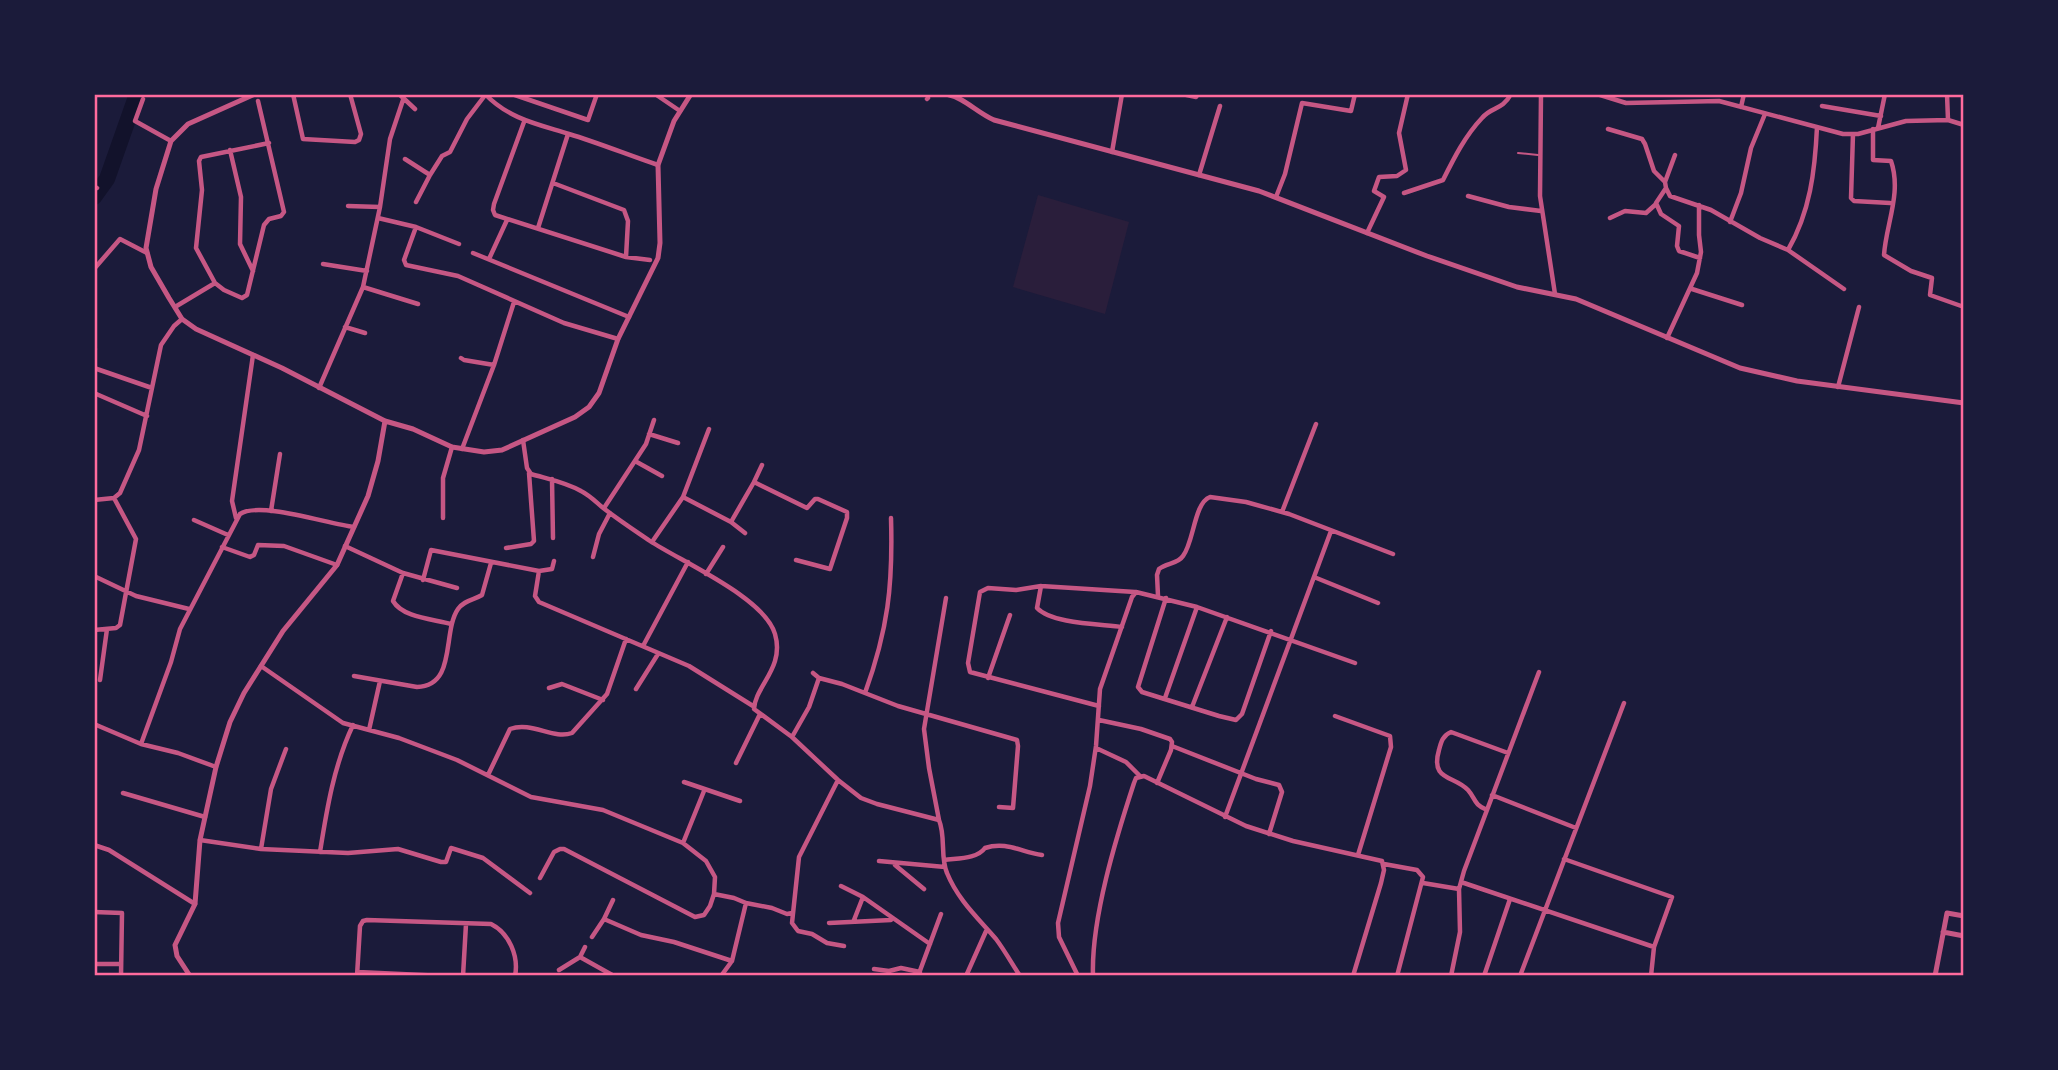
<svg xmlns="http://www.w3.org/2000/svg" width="2058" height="1070" viewBox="0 0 2058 1070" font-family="'Source Serif 4',serif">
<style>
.green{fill:#2a1e3b}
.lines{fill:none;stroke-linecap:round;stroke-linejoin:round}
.river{stroke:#12122b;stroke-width:16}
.service{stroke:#c65784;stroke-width:2}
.minor{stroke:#c65784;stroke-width:4.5}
.tertiary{stroke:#c65784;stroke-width:5}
.neatline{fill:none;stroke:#ff6b9d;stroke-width:2.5}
</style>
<rect width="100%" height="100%" fill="#1b1b3a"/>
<path class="green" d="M1038,195L1129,222L1105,314L1013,287Z"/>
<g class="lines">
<path class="river" d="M94,197L107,179L137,94"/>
<path class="service" d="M1518,153L1538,155"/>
<path class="minor" d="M293,94L303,139L355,142L359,140L361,134L350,94
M399,94L415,109
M485,94C509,119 537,124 569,134C599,143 628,155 658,165
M512,94L588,120L597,94
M655,94L680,111
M1182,94L1196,97L1198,94
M1541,94L1540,196L1555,294
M1597,94L1626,103L1719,101L1843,134H1858L1906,121L1948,120L1964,125
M1947,94L1948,120
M143,99L135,121L171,141
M927,99L928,98
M258,101L284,212L281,216L269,219L264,225L247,295L242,298L224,290L215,283L196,248L202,190L199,161L201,157L269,143
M1822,106L1881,116
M1741,107L1744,94
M524,122L494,204L493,210L495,215L626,257L650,260
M1878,128L1885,94
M1608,129L1642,139L1645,144L1654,171L1665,182L1666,188L1656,203L1661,214L1679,226L1677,246L1679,251L1700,258
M1873,129V160L1891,161C1902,193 1886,224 1884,255L1911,271L1932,278L1930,295L1964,307
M1853,134L1851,198L1854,201L1890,203
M230,150L241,197L240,244L253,271
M1112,152L1122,94
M405,159L430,175L442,156L450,152L467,119L486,94
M1199,175L1220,106
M1665,182L1675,155
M553,183L624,210L628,221L626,257
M94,186L97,188
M1666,188L1670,196L1711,210L1760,238L1788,250L1844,289
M1404,193L1443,180C1454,158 1465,136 1482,118C1492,106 1502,111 1511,94
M1468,196L1509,207L1541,211
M1276,197L1285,174L1302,103L1351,111L1355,94
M416,202L430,175
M348,206L380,207
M378,218L416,227L459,244
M1610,218L1625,211L1646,213L1656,204
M1730,222L1741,193L1751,148L1765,114
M416,227L404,260L406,265L458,276L564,323L618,339
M538,228L568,134
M1367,233L1384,197L1374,191L1379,177L1397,176L1406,170L1399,133L1408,94
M1788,250C1810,212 1815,171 1817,127
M473,253L629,317
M489,259L507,220
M323,264L367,271
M94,269L120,239L147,253
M363,287L418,304
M1692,289L1742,305
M175,307L215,283
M345,327L365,333
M1667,338L1697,273L1701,252L1699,235V205
M94,349H95
M461,358L464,360L494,365
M94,368L152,388
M1838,387L1859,307
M319,388L363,287L380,207L390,139L403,100
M94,393L147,416
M649,434L678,443
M523,440L527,468L531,474C548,479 565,482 581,491C589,495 595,501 602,507C617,519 634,530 650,541C682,562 765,598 775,634C785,668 755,686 754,709L792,737L838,780L861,798L877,804L939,820C946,837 940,857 947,873C958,900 978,918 996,939C1005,951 1012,964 1020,976
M462,449L494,365L514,302
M635,461L662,476
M552,479L553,538
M754,482L762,465
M683,497L709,429
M94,500L114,498L120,493L139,450L161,345L174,326L182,319
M604,508L646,444L654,420
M271,511L280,454
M1282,512L1316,424
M236,518L232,501L253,355
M443,518V478L452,447
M194,520L228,535
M731,522L745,533
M652,542L683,497L731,522L754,482L807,508L815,499H818L847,512V518L830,569L796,560
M345,546L403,573L457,588
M222,547L250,557L254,555L258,545L284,546L337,565
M506,548L531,544L534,541L529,473
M593,557L599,534L610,513
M539,571L535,596L539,602L689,666L753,706
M403,573L393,601C403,618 434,619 451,624
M706,574L723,547
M94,576L136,596L189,609
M1314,577L1378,603
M423,580L431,550L539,571L552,569L554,561
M1041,586L1037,608C1052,624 1100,624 1122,627
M1158,596L1157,575L1159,569C1166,563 1178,564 1183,556C1194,542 1194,503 1210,497L1246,502L1289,514L1393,554
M1166,598L1138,687L1142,692L1219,716L1236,720L1242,714L1271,631
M94,630L116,628L120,625L136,539L114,498
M643,646L688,562
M261,666L343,723L399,738L457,760L531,797L603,810L683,843L706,861L715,877L714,894L710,906L704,915L695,917L564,849H560L554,852L540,878
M354,676L417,687C457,686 442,632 458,609C464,600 474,600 482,595L491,563
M819,678L842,684L898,706L1017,740L1018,746L1013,808L999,807
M988,678L1010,615
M100,680L107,629
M549,688L562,684L603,700
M636,689L658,654
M865,693C888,629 893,586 891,518
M1165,698L1197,607
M1099,706L970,672L968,663L980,592L988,588L1016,590L1041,586L1135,592
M1192,707L1227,617
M1335,716L1390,736L1391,747L1358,855
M1099,720L1141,729L1170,739L1172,742L1171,750L1157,783
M94,724L141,744L178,753L216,767
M369,730L380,681
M792,737L809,707L819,678L813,673
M141,744L171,662L180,629L240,514C260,501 328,524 354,527
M1172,746L1256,779L1279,785L1282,792L1269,834
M1096,748L1126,762L1140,776
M736,763L760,714
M488,775L510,729C532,721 553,740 572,733L607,694L626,639
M838,780L799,857L792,923L798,931L812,934L827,943L844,946
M684,782L740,801
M123,793L205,817
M1492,795L1576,828
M1487,810C1473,804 1476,799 1468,790C1454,775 1430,781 1439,750C1441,742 1443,735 1451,732L1508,753
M1225,817L1331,531
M939,820L929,768L924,729L946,598
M200,840L261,849L348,853L398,849L441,862H446L451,848L483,858L530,893
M683,843L704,791
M94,845L109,850L195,904
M261,849L271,789L286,749
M320,852C327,808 334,765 353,725
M1564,859L1672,897L1654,947L1651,976
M944,860C958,858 977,859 985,848C1006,841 1021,852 1042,855
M879,861L945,867
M1384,864L1417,870L1423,877L1397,976
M895,865L924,889
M1461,882L1654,947
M1423,883L1459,889
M841,886L863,897L930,944
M714,894L734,898L746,903L772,908L787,914L792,913
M94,912L122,913L121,976
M604,919L641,935L674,942L732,961
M854,920L863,897
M829,923L891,920
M592,937L604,919L613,900
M580,957L614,976
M94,964H121
M874,969L889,971L901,968L920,972
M559,970L580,957L585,947
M358,972L444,976
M357,976L360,926L363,921L367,920L491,924C509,933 519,956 515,976
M463,976L466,924
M721,976L732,961L746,903
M918,976L941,914
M966,976L987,929
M1078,976L1059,937L1058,923L1090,786L1096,746L1100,689L1132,597L1136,592L1197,607L1355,663
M1093,976C1091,919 1116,838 1134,783L1136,778L1144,776L1246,826L1293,841L1382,861L1384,870L1381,883L1353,976
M1451,976L1460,932L1459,889L1464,871L1539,672
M1484,976L1510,899
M1520,976L1624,703"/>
<path class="tertiary" d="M255,94L188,124L171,141L156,189L146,248L151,267L169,298L182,319L196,329L282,368L385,421L413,429L452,447L484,452L502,450L575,417L589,407L599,393L618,339L658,258L660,243L658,165L674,121L691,94
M946,94C965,98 976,112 994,120L1259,191L1427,256L1517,287L1576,299L1740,368L1797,381L1964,403
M1943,932L1964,936
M190,976L177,956L175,945L195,904L200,840L216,767L230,722L244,693L283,631L337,565L368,496L378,461L385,421
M1935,976L1947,913L1964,916"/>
</g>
<rect width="2058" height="1070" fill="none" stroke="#1b1b3a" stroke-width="192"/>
<rect x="96" y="96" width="1866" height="878" class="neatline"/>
</svg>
